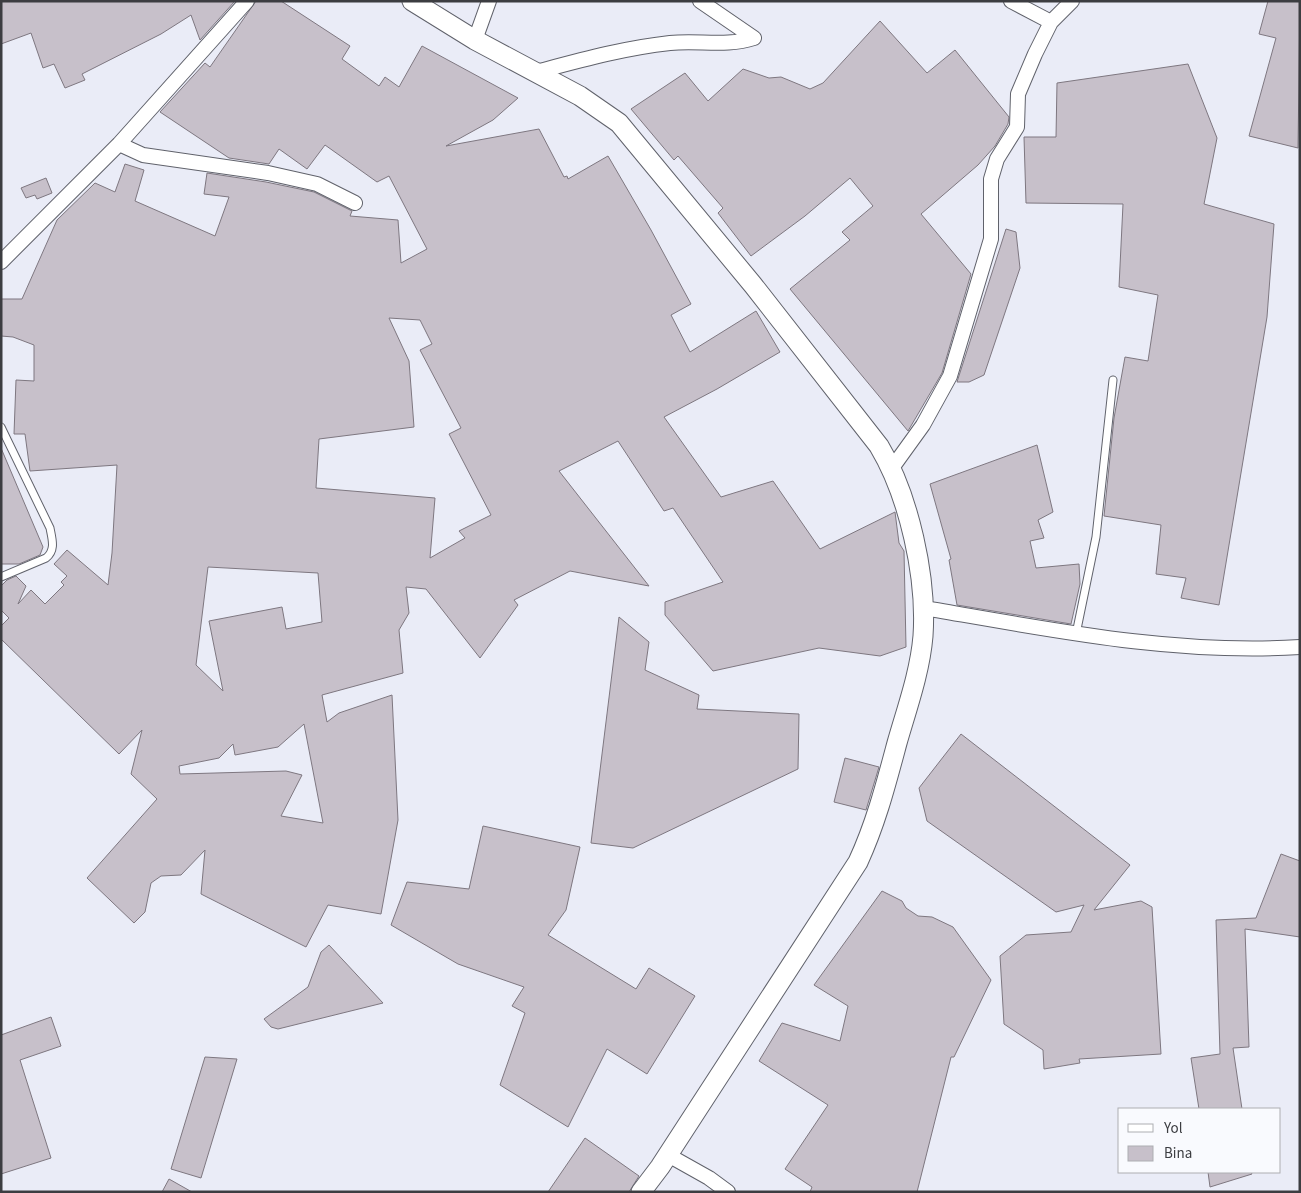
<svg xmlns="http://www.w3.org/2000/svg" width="1301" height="1193" viewBox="0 0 1301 1193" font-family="'Source Sans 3',sans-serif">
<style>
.building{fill:#c7c0ca;stroke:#7e7780;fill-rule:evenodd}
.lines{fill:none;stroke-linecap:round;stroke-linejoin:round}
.lane-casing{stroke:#60626b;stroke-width:9}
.street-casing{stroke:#60626b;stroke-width:16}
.secondary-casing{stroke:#60626b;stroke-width:21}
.lane{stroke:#fff;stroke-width:7}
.street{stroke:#fff;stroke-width:14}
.secondary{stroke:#fff;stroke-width:19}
</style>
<rect width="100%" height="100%" fill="#eaecf7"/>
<path class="building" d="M1,1H235L200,40L191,15L161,34L82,74L85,80L65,88L54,64L43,68L31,33L1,44Z
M256,1H281L350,46L342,59L379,86L385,77L399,87L422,46L518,98L493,120L446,146L539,129L564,177L567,176L568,179L608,156L651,230L691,304L671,315L690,352L756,311L780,352L717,389L664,417L721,497L773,481L820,549L895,512L899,543L904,551L906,647L880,656L819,648L713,671L665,615V602L723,582L673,508L664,511L618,441L559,471L649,586L570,571L514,600L518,605L480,658L426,589L406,587L409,613L399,630L403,673L322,695L327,722L339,713L392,695L398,820L381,914L328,905L306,947L201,894L205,850L181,875L161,876L151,883L145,912L134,923L87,878L157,799L131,774L142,730L119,754L1,639V626L9,618L1,610V586L7,580L16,576L26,586L18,604L31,590L45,604L64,585L61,582L67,576L54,564L67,550L108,585L112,553L117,465L30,471L25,434H14L16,380L34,381V345L13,337L1,336V299H22L57,220L95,183L115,192L125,164L144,170L135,201L215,236L229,197L204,194L207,173L266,182L314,192L352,211L350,216L398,220L401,263L427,249L389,176L377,182L325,145L307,169L279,149L269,164L229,158L160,112L205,63L210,67ZM389,318L420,320L432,344L420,350L461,428L449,434L491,515L459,531L465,538L430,558L435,498L316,488L319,439L414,427L409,361ZM208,567L318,573L322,622L286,629L282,607L209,621L223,691L196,665ZM304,724L323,823L281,816L302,775L286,771L180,774L179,766L219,758L233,744L235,755L278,747Z
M1268,1H1300L1298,148L1249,136L1276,38L1259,34Z
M880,21L927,73L955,50L1009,117L1008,124L995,146L978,165L921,214L971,274L942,373L908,431L790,289L850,240L842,232L873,206L850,178L805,216L751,256L718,213L723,208L678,156L674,160L631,109L685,73L708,101L743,69L769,78L781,77L810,89L823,83Z
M1188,64L1217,138L1204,204L1274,224L1267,317L1219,605L1181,598L1186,578L1156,574L1161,525L1104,516L1114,418L1125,357L1148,361L1158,295L1119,287L1123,204L1026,203L1024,137H1056L1057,83Z
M46,178L52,193L37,199L35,195L26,198L21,188Z
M1006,229L1016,232L1020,268L984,375L969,382H957Z
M1037,445L1053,512L1038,520L1044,538L1030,541L1036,568L1079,564L1080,584L1071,624L957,605L949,560L951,559L930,484Z
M1,448L43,547L40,555L19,564H1Z
M619,617L649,642L645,670L699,695L697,709L799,714L798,769L633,848L591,843Z
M961,734L1130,865L1094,910L1141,901L1152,907L1161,1054L1079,1059L1080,1063L1044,1069L1043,1050L1004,1024L1000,956L1026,935L1071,932L1084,905L1056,912L927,821L919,788Z
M845,758L879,767L866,810L834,802Z
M483,826L580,847L566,910L548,935L636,989L649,968L695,996L647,1074L607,1049L568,1127L500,1085L525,1013L512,1006L524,987L458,964L391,925L407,882L469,889Z
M1281,854L1300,861V937L1245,929L1249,1047L1233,1048L1242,1109H1199L1191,1058L1220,1054L1216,920L1256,918Z
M882,891L902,901L906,908L918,916L932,917L953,927L991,980L954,1057H951L917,1192H810L812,1187L785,1169L828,1105L759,1061L782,1023L840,1041L848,1006L814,985Z
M329,945L383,1003L278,1029L271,1027L264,1019L308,987L321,952Z
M51,1017L61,1046L20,1060L51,1158L1,1174V1035Z
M205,1057L237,1059L201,1178L171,1169Z
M585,1138L639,1176L629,1192H548Z
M1208,1172H1251L1252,1174L1210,1187Z
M169,1179L192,1192H162Z"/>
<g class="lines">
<g class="lane-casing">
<path id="lane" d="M1,427L50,528C52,539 56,550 46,558L1,577
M1076,634L1096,537L1113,380"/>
</g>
<g class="street-casing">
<path id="street" d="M700,1L754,38
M1011,1L1051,22
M475,40L489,1
M536,72C581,60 624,48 670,43C699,40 726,47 754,38
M119,144L143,155L268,173L317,184L355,203
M1,262L119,144L247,1
M892,468L923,425L950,376L991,239V179L997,159L1017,127L1018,94L1035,54L1051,22L1072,1
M924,608C1048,629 1173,655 1300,647
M668,1155L709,1178L728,1192"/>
</g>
<g class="secondary-casing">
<path id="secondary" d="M412,1L475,40L580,96L619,123L753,285L879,446C909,496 927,577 923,636C920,672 907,708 897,743C886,784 876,823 858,862L660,1167L641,1192"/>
</g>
<use href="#lane" class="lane"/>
<use href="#street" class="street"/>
<use href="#secondary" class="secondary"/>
</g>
<rect width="1301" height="1193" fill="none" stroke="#3c3d41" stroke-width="5"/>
<rect x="1118" y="1108" width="162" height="65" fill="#f9fafe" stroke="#adaeb2"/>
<rect x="1128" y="1124" width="25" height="8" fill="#ffffff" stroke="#adaeb2"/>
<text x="1164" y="1133" font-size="15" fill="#3c3d41">Yol</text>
<rect x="1128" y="1146" width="25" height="15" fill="#c7c0ca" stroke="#adaeb2"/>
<text x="1164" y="1158" font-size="15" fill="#3c3d41">Bina</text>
</svg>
